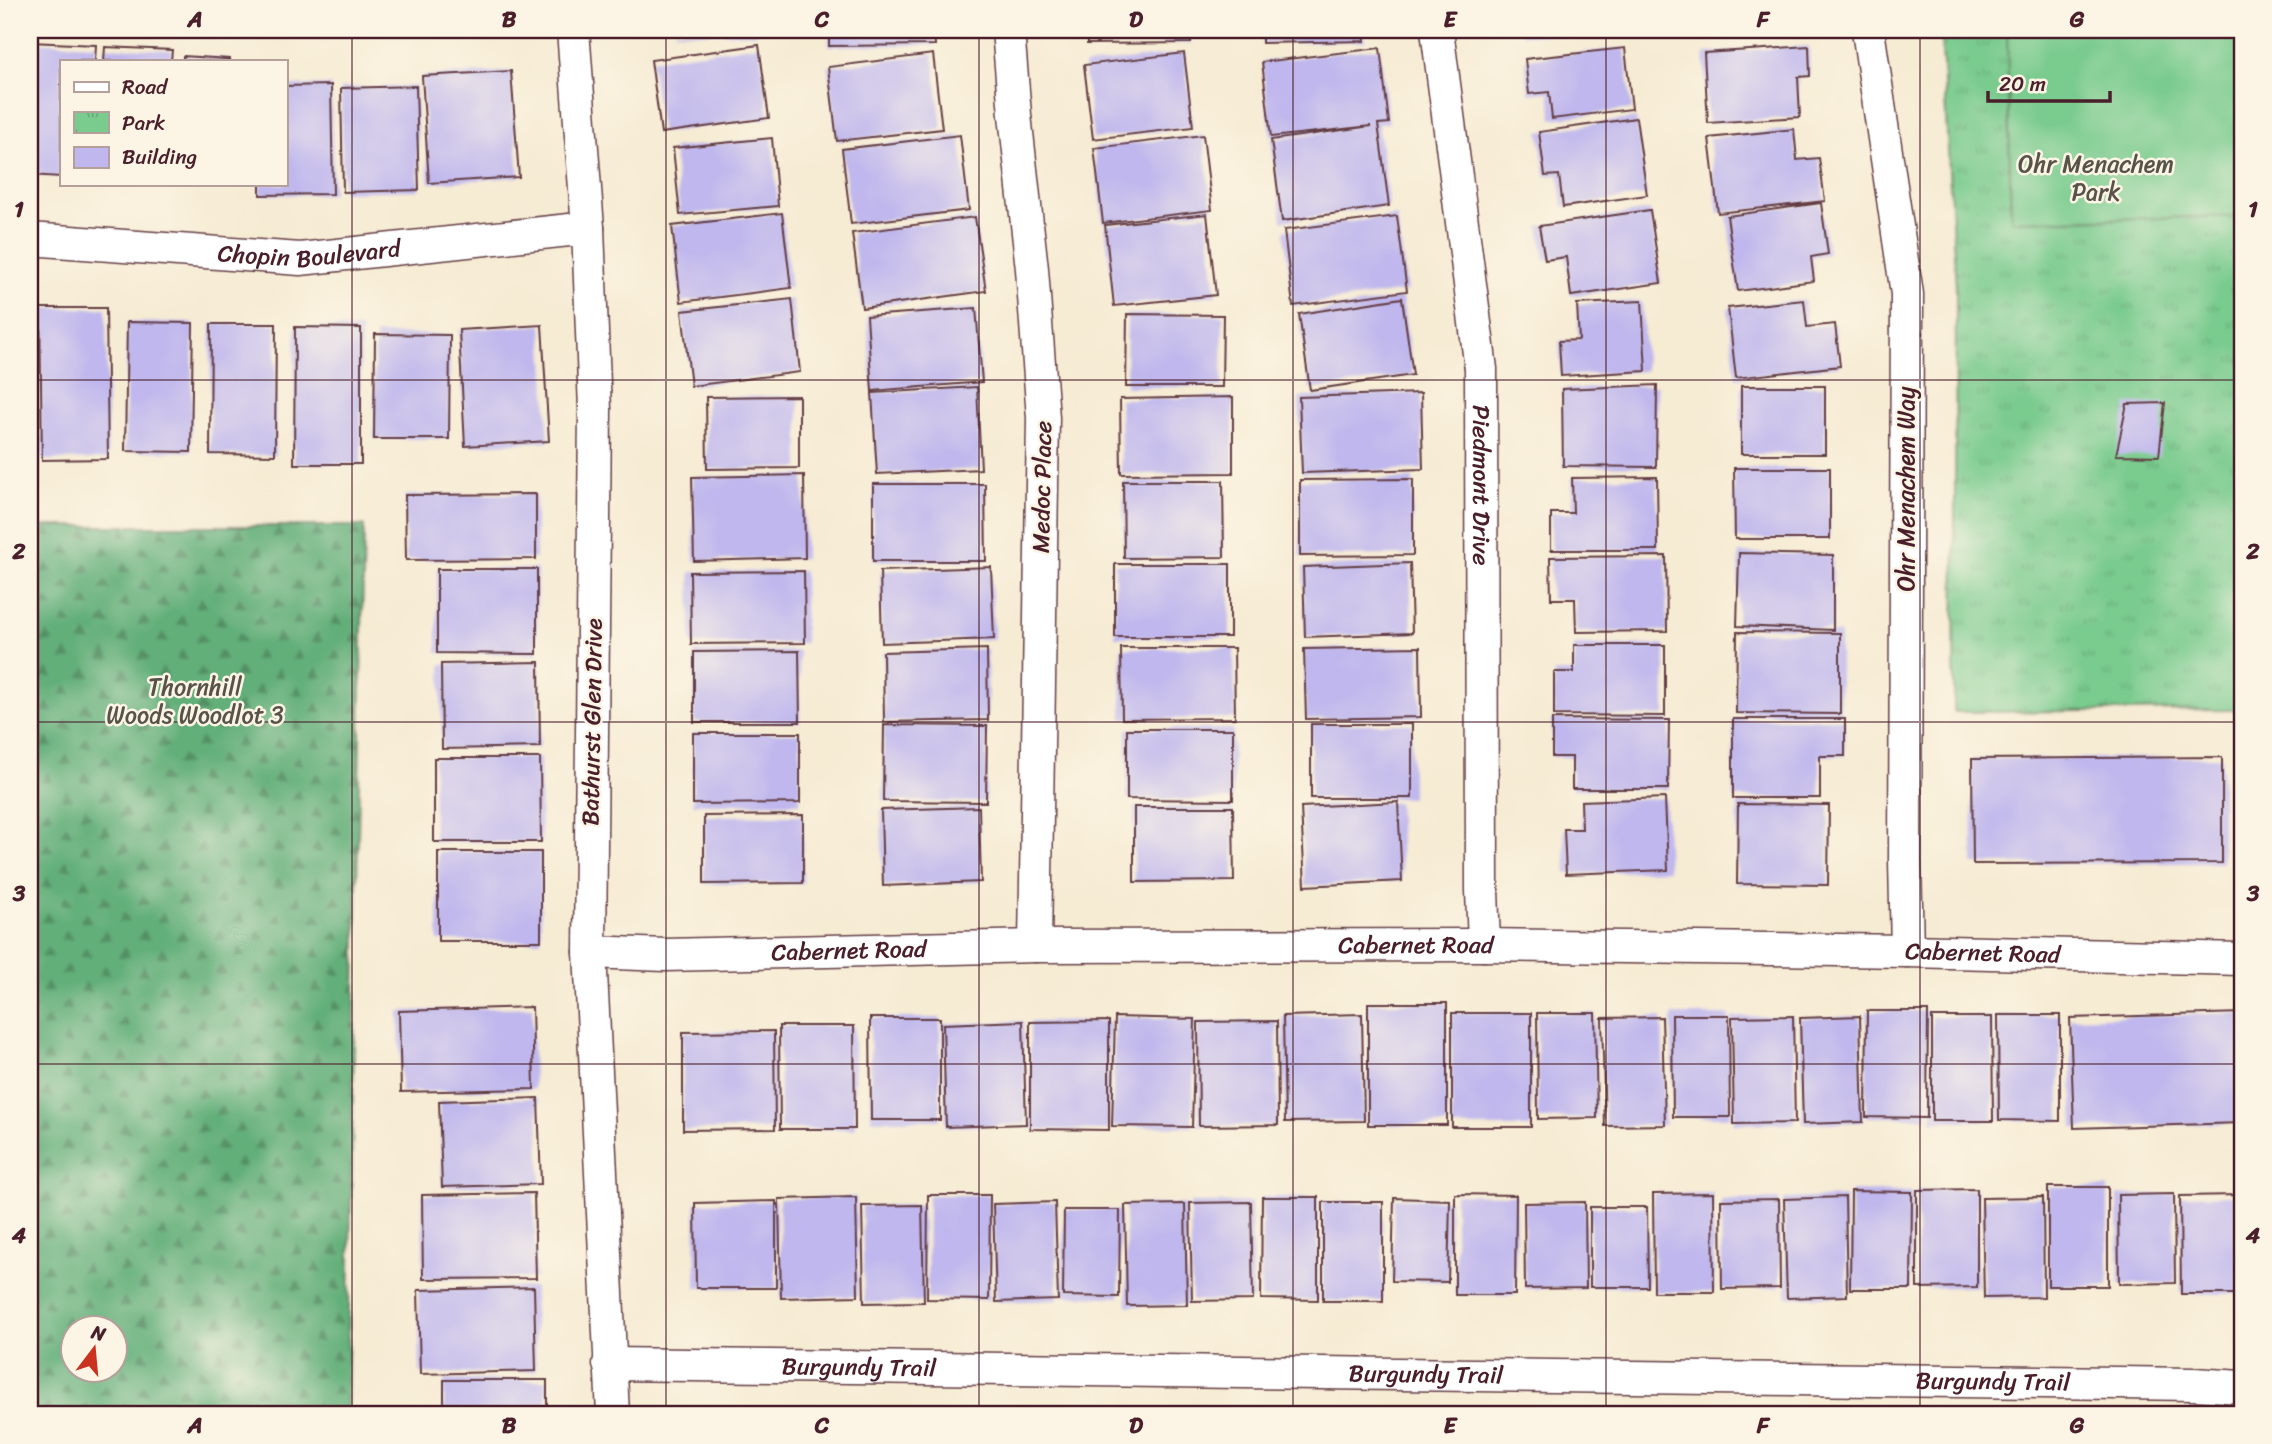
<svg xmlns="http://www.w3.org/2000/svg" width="2272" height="1444" viewBox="0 0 2272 1444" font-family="Sriracha,sans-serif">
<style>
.forest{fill:url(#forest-firs);stroke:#566752;stroke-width:2;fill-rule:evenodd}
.park{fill:url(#park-tufts);stroke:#62755c;stroke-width:2}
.pitch{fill:#79cb8e;stroke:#62755c;stroke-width:2}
.building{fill:#bfb7ed}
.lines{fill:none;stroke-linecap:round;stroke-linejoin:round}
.minor-casing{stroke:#643e44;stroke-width:35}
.minor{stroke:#fff;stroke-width:32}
.grid{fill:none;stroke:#4a1f2b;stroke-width:2;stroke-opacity:0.55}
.labels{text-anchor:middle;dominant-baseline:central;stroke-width:5;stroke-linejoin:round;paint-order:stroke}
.park-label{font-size:24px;fill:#585349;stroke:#fcf5e5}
.street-label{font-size:24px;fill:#4a1f2b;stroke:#fcf5e5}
.neatline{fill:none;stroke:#4a1f2b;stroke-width:2.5}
.grid-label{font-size:23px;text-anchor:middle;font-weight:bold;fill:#4a1f2b}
</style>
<defs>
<pattern id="forest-firs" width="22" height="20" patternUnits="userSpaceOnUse" patternTransform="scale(1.75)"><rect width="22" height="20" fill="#62af79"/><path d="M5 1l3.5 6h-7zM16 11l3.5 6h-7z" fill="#538e63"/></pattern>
<pattern id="park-tufts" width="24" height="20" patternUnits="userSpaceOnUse" patternTransform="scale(1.75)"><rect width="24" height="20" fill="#79cb8e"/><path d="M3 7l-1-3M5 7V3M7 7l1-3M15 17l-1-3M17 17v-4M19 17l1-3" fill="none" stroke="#6aae7b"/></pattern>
</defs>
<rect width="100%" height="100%" fill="#fcf5e5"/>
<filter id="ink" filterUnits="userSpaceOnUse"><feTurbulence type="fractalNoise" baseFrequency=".0143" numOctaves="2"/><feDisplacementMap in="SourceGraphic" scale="14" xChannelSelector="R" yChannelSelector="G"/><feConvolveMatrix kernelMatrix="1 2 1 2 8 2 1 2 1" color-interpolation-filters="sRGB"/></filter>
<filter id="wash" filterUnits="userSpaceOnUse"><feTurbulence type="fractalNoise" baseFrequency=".00686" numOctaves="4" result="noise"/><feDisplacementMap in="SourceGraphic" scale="28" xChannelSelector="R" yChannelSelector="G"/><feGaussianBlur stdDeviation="1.57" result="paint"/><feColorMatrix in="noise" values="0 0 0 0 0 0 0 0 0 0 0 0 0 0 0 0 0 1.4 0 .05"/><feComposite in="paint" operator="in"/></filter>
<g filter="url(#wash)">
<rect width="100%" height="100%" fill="#f6ebd3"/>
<path class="forest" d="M30,526H364L347,1414H30ZM74,1328H116V1370H74Z"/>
<path class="park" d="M1941,30H2242V710L1954,712L1956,290Z"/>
<path class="pitch" d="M2007,30H2242V216L2011,221Z"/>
<g id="blocks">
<path class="building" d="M675,30H757V34L675,32Z
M829,30H934L935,45L829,46Z
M1087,30H1191V43L1087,44Z
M1262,30H1364L1365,41L1262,43Z
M1522,30H1617V34L1522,35Z
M30,42L96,45L95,61H61V177L30,175Z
M759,45L769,118L661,133L651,60Z
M1809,46L1810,76L1798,77L1800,117L1708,123L1704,53Z
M105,47L172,50L171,61H104Z
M1380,48L1389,123L1378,124L1389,206L1282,221L1271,140L1371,126L1271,137L1262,62Z
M1625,48L1632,109L1552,119L1549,92L1529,94L1525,59Z
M1184,53L1193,127L1093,139L1084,65Z
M933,54L942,129L837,141L828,67Z
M183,56L229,59V61H183Z
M511,71L519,177L429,183L422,76Z
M331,85L333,194L260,195V184H285V86Z
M416,86L419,190L343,192L341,88Z
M1636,118L1647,195L1563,207L1559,175L1545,176L1539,132Z
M1794,129L1797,160L1819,158L1825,201L1718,213L1709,138Z
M960,135L969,210L851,224L842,149Z
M1203,135L1212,210L1103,223L1094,148Z
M772,138L778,206L680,215L673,148Z
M1821,203L1828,254L1811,257L1814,281L1738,291L1727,216Z
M1650,210L1661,283L1571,296L1566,257L1545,260L1539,226Z
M782,213L791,288L681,302L672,226Z
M1207,214L1216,295L1114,306L1105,225Z
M1397,216L1407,291L1293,306L1284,230Z
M975,217L986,291L862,308L852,233Z
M1402,298L1413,375L1310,390L1299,314Z
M792,299L800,372L691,386L682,311Z
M1804,300L1807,327L1835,324L1840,366L1736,378L1728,308Z
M1642,301L1646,371L1561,376L1559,341L1579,340L1577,304Z
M40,308H106L108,459L42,460Z
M976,308L982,382L872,391L867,316Z
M1127,314L1223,315L1222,387H1126Z
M127,322L193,323L191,452L125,451Z
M211,324H276L275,455L210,454Z
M542,325L549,441L465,446L459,330Z
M295,327L361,328V464H294Z
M375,334L450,335L449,439H374Z
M1657,385L1656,467L1563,466L1562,389Z
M1741,386H1825V454H1741Z
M977,387L981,469L877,474L872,393Z
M1421,393L1423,469L1302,473L1299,397Z
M799,396V468L707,469L706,397Z
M1233,397V473L1121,474L1120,399Z
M2165,403L2159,456L2116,455L2127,404Z
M1734,468H1830V539H1735Z
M804,475L805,558L694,561L692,477Z
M1657,477L1658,550H1551V513H1573L1572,478Z
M1413,479V555L1300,556V480Z
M1123,481H1223L1224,557L1124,558Z
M873,484H985L986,561H873Z
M536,494V559L406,560L405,495Z
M1739,553L1833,555V630L1737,626Z
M1666,556L1667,631L1576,632L1575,599H1551L1550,557Z
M1410,563L1412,633L1305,637L1303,567Z
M1115,564H1230V637H1115Z
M991,567L994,639L882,643L880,571Z
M437,569H537V654L437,653Z
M804,571L805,643L691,644L690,572Z
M1737,632L1840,633V714L1736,713Z
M1574,645H1665V716L1554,715V672H1574Z
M1420,647L1421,717L1306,719L1304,649Z
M1121,648H1234L1235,718L1122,719Z
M987,649L988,720L884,722L883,652Z
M799,651L800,722H694V652Z
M539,662L540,747L442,749L441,664Z
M1552,719L1669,720L1668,789H1572V757H1552Z
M1733,719H1845V756H1820V798H1733Z
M1311,724H1412V798H1311Z
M884,725L987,726L986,802L883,801Z
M1127,729H1233V800L1127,799Z
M693,733H800V803L693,804Z
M2222,757V863L1973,864L1972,759Z
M434,758H540L541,842H434Z
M1665,798L1668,870L1566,874L1564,829H1582L1581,801Z
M1398,802L1402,881L1305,886L1301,807Z
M1738,804L1829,805L1828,885L1737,884Z
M979,807L981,882L883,886L881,810Z
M1134,807H1233L1234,881L1134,882Z
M803,815V883L704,884V816Z
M438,852H541V941H438Z
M1368,1003H1447V1125H1368Z
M532,1007L534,1089L401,1092L399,1011Z
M1867,1011H1928L1927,1118L1866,1117Z
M1452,1013H1531V1127H1452Z
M1537,1013H1595L1597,1118L1538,1119Z
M2242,1013V1123L2074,1128L2070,1018Z
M1362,1014L1364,1121L1285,1122L1283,1016Z
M1672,1015H1729L1730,1117H1673Z
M1998,1015H2060V1121L1999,1120Z
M1793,1016L1795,1123L1734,1124L1732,1017Z
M1860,1016L1863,1122L1803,1124L1800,1018Z
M1115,1017L1195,1019L1192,1127L1112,1126Z
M1662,1017L1665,1125L1605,1126L1602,1018Z
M1932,1017H1992L1993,1121H1932Z
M870,1018H940V1120H871Z
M1023,1021L1026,1124L946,1127L943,1024Z
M1109,1021V1130L1030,1129V1022Z
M1277,1021L1278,1125L1199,1126L1198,1022Z
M779,1026H854L855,1129H780Z
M774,1031L775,1129L683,1130V1032Z
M538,1098L541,1184L442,1187L439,1101Z
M2048,1187H2108V1286H2048Z
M1977,1189V1287L1917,1288V1190Z
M1851,1191L1912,1192L1911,1289H1850Z
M534,1193L536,1278L423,1279L422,1195Z
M1713,1193L1714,1292H1654L1653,1194Z
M1455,1194L1516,1195L1515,1295H1455Z
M2174,1194L2175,1283L2119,1284L2118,1195Z
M928,1195H990L989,1300L927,1299Z
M2240,1195L2241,1294H2181L2180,1196Z
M856,1197L858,1296L781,1298L779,1199Z
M1262,1197H1318V1300L1261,1299Z
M1845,1197L1847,1296L1787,1298L1784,1199Z
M2043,1197L2044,1297L1984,1298L1982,1198Z
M1394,1198L1450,1200L1448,1282L1392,1281Z
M1779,1199L1780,1288L1722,1289L1721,1200Z
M776,1201V1288H696L695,1203Z
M1055,1202L1058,1300L996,1302L993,1204Z
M1251,1202L1253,1300L1192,1301L1190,1203Z
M1323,1202H1383V1301H1323Z
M1585,1202L1586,1288L1525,1289L1524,1203Z
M1185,1204L1187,1305L1127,1306L1125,1205Z
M922,1205L924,1302L864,1303L862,1206Z
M1590,1207H1647L1648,1287H1590Z
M1064,1210H1120L1119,1297L1063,1296Z
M534,1287L536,1371L420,1374L418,1290Z
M444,1380H547V1414H444Z"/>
</g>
</g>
<g filter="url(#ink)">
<use href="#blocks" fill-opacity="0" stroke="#643e44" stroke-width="2"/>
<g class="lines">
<g class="minor-casing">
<g id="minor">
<path d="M573,30L588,228L595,410L590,952L613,1414"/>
<path d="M1008,30L1015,115L1032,269L1043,418L1035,946"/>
<path id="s1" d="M1437,30L1481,369L1482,890L1484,945"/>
<path d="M1868,30L1907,294L1905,860L1907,951"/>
<path id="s2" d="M30,239L300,259L588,228"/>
<path id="s3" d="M590,952L665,955L1035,946L1484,945L1907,951L2242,959"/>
<path id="s4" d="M609,1364L2194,1384L2242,1387"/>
</g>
</g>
<use href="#minor" class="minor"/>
</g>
</g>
<path class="grid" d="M352,30V1414M666,30V1414M979,30V1414M1293,30V1414M1606,30V1414M1920,30V1414M30,380H2242M30,722H2242M30,1064H2242"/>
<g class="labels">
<g class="park-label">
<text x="2096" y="164">Ohr Menachem<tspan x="2096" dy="28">Park</tspan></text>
<text x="195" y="687">Thornhill<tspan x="195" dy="28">Woods Woodlot 3</tspan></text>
</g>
<g class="street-label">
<text stroke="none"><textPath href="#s2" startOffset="280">Chopin Boulevard</textPath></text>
<text stroke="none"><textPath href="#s1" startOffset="458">Piedmont Drive</textPath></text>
<text transform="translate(1042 487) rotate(-89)">Medoc Place</text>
<text transform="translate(1906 489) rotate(-90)">Ohr Menachem Way</text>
<text transform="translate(592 722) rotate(-89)">Bathurst Glen Drive</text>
<text stroke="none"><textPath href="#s3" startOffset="826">Cabernet Road</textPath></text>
<text stroke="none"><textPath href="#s3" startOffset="259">Cabernet Road</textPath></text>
<text stroke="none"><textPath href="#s3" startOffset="1393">Cabernet Road</textPath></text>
<text stroke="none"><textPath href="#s4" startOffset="250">Burgundy Trail</textPath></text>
<text stroke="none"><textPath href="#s4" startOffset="817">Burgundy Trail</textPath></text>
<text stroke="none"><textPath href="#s4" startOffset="1384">Burgundy Trail</textPath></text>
</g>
</g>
<rect width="2272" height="1444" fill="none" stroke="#fcf5e5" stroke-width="77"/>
<rect x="60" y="60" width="228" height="126" fill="#fcf5e5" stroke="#b59f9b" stroke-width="2"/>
<rect x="74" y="82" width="35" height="10" fill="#ffffff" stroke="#b59f9b" stroke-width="2"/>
<text x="122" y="94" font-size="21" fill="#4a1f2b">Road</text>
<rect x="74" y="112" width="35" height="21" fill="url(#park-tufts)" stroke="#b59f9b" stroke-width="2"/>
<text x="122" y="130" font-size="21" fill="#4a1f2b">Park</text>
<rect x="74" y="147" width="35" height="21" fill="#bfb7ed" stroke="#b59f9b" stroke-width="2"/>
<text x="122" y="164" font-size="21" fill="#4a1f2b">Building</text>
<g transform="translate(94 1349) rotate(16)"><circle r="33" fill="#fcf5e5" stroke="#b59f9b" stroke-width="2"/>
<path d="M0-5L12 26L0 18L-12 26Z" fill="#c8321e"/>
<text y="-10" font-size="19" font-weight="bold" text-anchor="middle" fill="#4a1f2b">N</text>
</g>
<path d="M1988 91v10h122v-10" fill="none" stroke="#4a1f2b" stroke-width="3.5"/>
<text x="1999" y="91" font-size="21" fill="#4a1f2b" stroke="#fcf5e5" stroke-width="5" paint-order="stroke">20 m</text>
<rect x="38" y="38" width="2196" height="1368" class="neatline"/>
<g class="grid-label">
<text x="195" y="27">A</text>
<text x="509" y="27">B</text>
<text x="822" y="27">C</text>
<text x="1136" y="27">D</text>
<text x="1450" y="27">E</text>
<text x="1763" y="27">F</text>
<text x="2077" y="27">G</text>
<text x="19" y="217">1</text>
<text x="2253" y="217">1</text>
<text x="19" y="559">2</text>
<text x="2253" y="559">2</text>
<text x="19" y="901">3</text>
<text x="2253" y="901">3</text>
<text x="19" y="1243">4</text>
<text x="2253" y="1243">4</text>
<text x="195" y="1433">A</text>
<text x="509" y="1433">B</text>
<text x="822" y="1433">C</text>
<text x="1136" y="1433">D</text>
<text x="1450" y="1433">E</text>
<text x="1763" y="1433">F</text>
<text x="2077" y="1433">G</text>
</g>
</svg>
